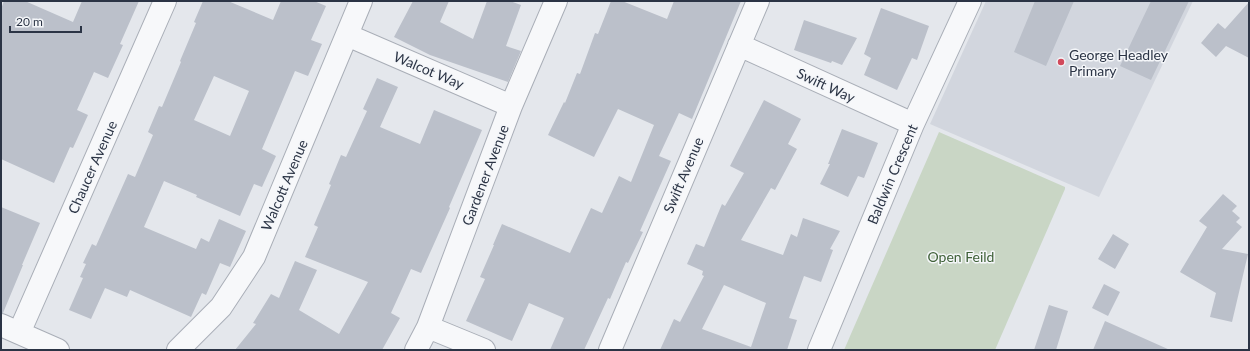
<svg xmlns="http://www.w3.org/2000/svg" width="1250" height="351" viewBox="0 0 1250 351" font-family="Lato,sans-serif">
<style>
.built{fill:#d2d6de}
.green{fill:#c9d6c5}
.building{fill:#bbc0ca;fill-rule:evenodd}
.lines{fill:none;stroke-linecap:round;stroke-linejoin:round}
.street-casing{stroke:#a9aeb7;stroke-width:24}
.street{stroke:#f7f8fa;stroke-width:22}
.poi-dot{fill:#d1495b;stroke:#f4f6f9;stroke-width:1.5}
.labels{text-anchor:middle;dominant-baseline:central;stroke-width:3;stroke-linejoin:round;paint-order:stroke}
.poi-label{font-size:14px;fill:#2b3445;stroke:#f4f6f9;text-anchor:start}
.street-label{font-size:14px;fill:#2b3445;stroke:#f4f6f9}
.park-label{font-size:14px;fill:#3f6138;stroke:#f4f6f9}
</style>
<rect width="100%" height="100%" fill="#e4e7ec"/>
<path class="built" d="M986,1H1193L1099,197L930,124Z"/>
<path class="green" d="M939,132L1065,187V189L995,350H844Z"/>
<path class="building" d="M4,1H25L73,22L82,1H139L120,44L123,45L108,78L94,72L77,110L88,115L73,148L70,147L54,183L1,159V9Z
M203,1H228L273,20L281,1H314L326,6L311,40L322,44L308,76L295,71L262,149L276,156L262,187L254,184L240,216L196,197L197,195L164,181L144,227L196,249L201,238L209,242L219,219L246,231L230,267L220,263L206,295L202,293L191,317L130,290L127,297L105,288L91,319L69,310L83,278L80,277L86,264L83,263L92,244L96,246L128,174L135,177L153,135L148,132L159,106L162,107L181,62L180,61L196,23L194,22ZM214,76L249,91L230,136L194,120Z
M413,1H449L440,22L473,39L487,1H510L521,5L506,46L521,51L508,82L430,55L394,37Z
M611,1H622L667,19L674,1H741L692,119L679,113L659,156L671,161L640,231L643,232L628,263L626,262L610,299L608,298L584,350H550L564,318L529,303L512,341L466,321L485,279L480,277L494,245H493L502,224L570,253L591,208L602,213L619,176L631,182L654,125L618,109L594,157L548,135L564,102L565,103L577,73L580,74L595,33L598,34Z
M1035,1H1074L1046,66L1014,52Z
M1151,1H1189L1151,80L1120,66Z
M1249,2V58L1226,46L1216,57L1201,43L1218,23L1225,29Z
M881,8L929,26L917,60L912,58L897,90L864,75L871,58L864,54Z
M804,20L857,38L842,65L832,61L831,63L794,50Z
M377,78L398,87L380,127L420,144L434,110L482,130L449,207L450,208L421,273L411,269L391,313L400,318L382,350H235L256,324L253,323L271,294L279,298L295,261L317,270L299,310L339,334L368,282L305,257L318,227L314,225L331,185L329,184L341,155L346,157L367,111L363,109Z
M764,100L801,119L788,144L797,149L775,190L771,188L741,240L783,255L791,234L797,237L803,218L840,231L830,249L833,250L821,282L804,276L789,318L797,320L787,350H660L674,319L680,322L704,276L702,275L703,271L687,264L696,244L704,247L722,204L725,206L744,173L730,166ZM724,285L766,303L751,347L702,329Z
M842,129L878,143L864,178L858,176L848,197L820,184L830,164H828Z
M1223,194L1237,206L1232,211L1240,218L1236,222L1242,227L1222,249L1248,254L1232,322L1210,317L1216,293L1180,272L1207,227L1199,221Z
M1,207L40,223L22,265H23L3,313H1Z
M1113,234L1129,244L1115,269L1098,259Z
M1104,284L1120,292L1108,316L1092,308Z
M1049,305L1068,311L1056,350H1034Z
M1105,321L1170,350H1093Z"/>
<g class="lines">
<g class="street-casing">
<path id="street" d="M347,35L511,106
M739,45L913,124
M1,325L58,350
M428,327L484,350
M19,333L165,1
M178,350L221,307L254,257L361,1
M416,350L428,327L511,106L556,1
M610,350L758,1
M819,350L913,124L970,1"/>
</g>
<use href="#street" class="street"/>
</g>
<circle class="poi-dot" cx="1061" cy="62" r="4"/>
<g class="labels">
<g class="poi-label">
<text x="1069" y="54">George Headley<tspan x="1069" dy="16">Primary</tspan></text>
</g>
<g class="street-label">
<text transform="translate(429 70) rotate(23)">Walcot Way</text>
<text transform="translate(826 85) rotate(25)">Swift Way</text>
<text transform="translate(92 167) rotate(-66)">Chaucer Avenue</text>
<text transform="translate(892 174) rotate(-67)">Baldwin Crescent</text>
<text transform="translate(485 175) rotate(-69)">Gardener Avenue</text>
<text transform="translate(683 175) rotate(-67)">Swift Avenue</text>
<text transform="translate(284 185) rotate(-67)">Walcott Avenue</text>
</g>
<g class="park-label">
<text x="961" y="256">Open Feild</text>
</g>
</g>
<rect width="1250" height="351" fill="none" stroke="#2b3445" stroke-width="4"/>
<path d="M10 26v6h71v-6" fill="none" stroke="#2b3445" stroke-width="2"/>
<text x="16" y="26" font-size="12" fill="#2b3445" stroke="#f4f6f9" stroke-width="3" paint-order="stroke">20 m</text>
</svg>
